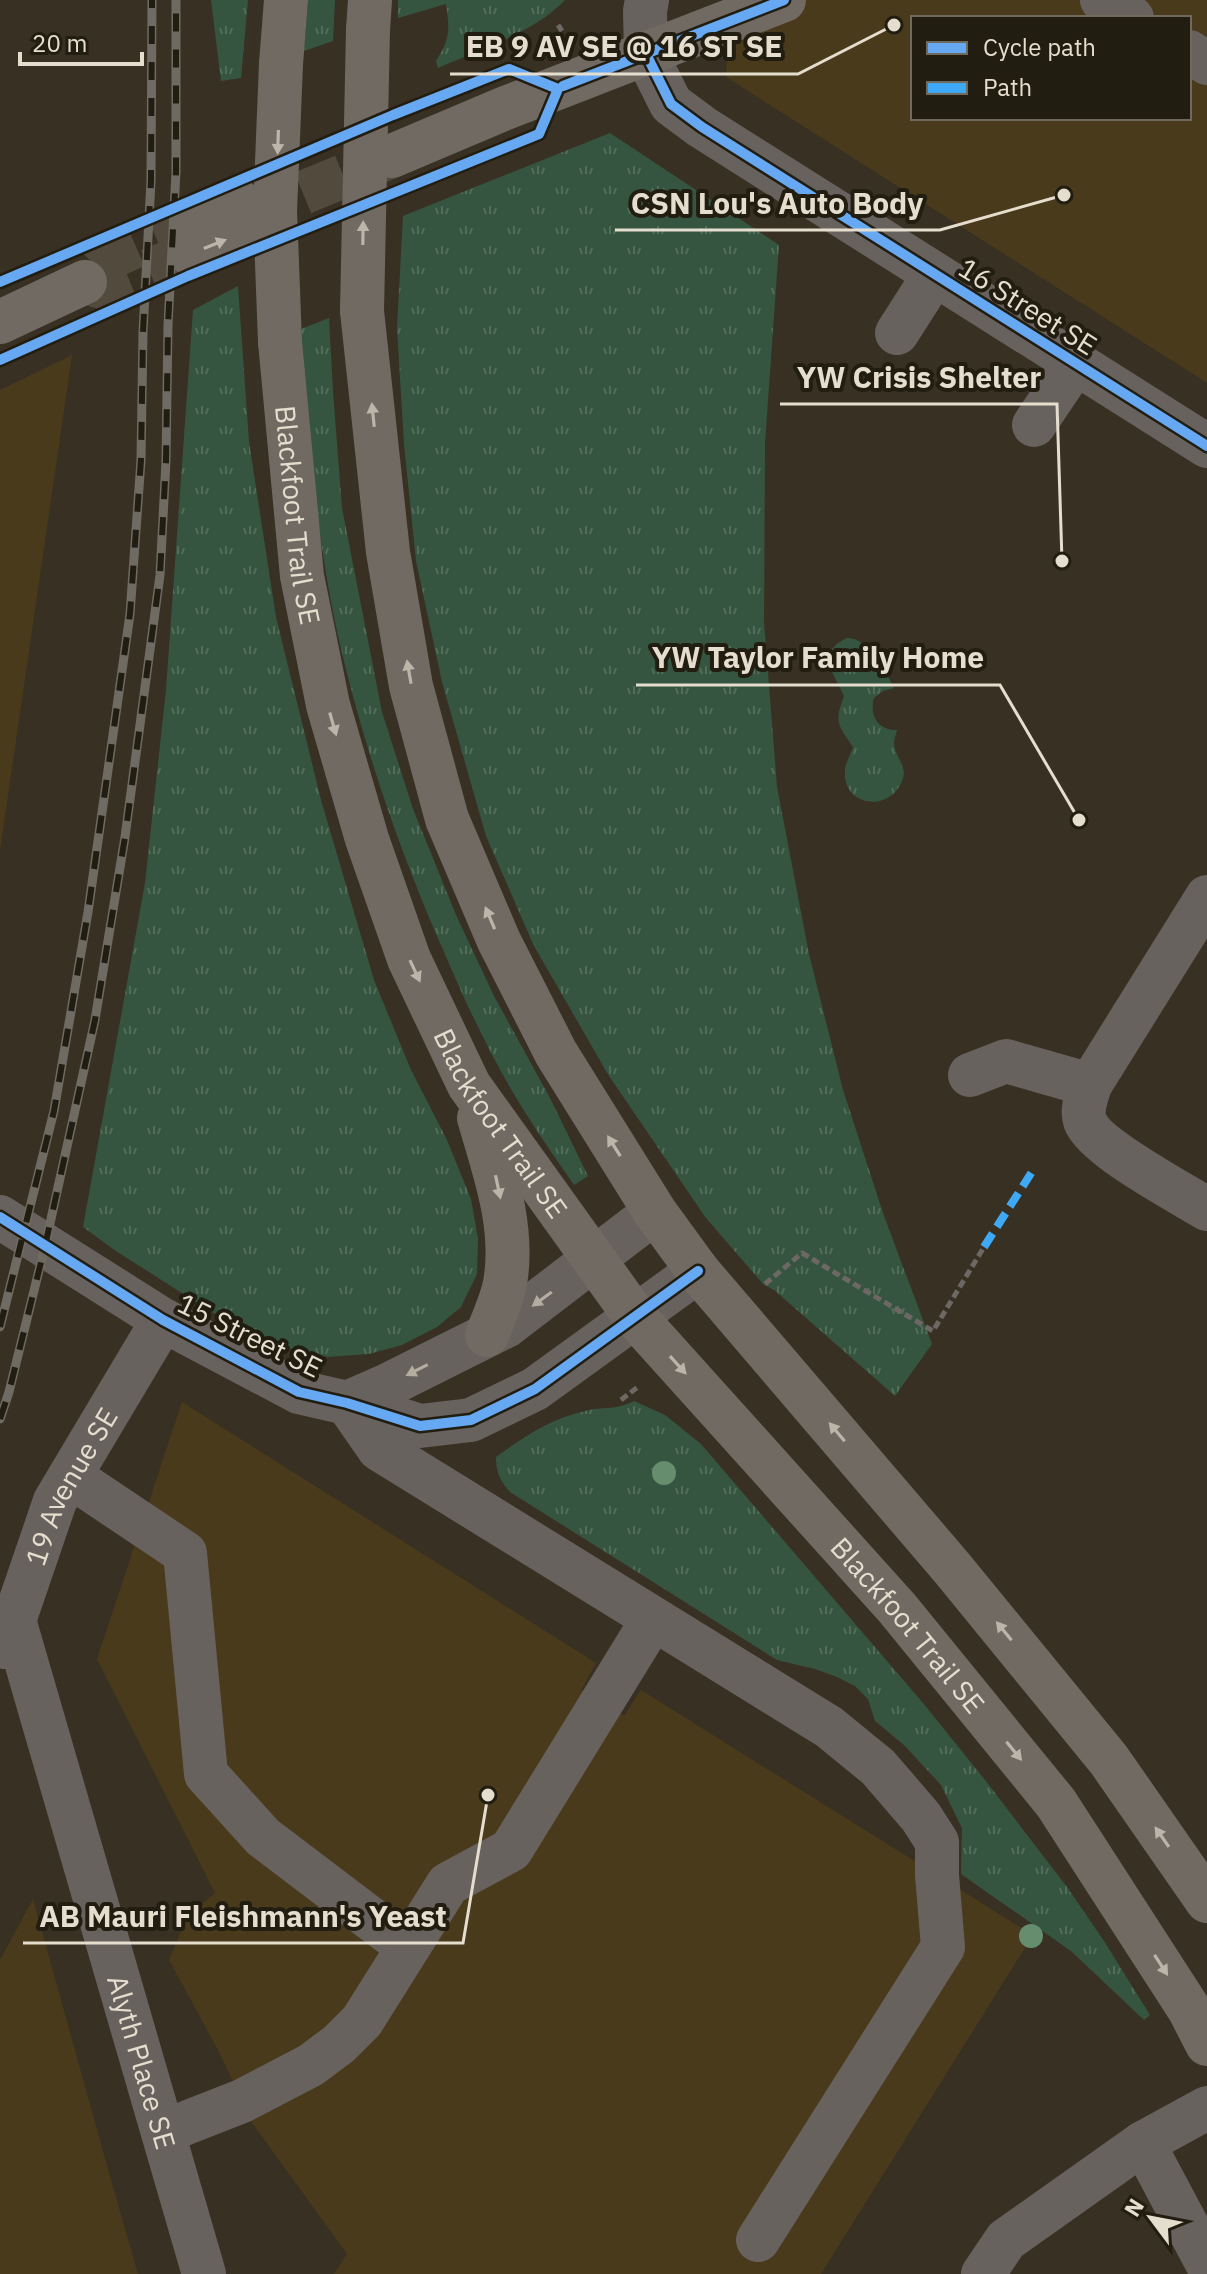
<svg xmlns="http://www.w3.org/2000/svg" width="1207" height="2274" viewBox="0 0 1207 2274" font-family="'IBM Plex Sans',sans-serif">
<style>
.built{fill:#483a1b;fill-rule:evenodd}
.grass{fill:url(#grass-tufts)}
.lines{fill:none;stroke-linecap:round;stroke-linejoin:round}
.major-tunnel{stroke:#524a3c;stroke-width:44;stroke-dasharray:44 22;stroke-linecap:butt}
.path{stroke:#6d6863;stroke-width:5;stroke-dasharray:8 4;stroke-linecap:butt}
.minor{stroke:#68625e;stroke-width:44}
.major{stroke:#716a63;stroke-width:44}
.rail-casing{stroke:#6f6b63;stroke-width:9}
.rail{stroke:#221d11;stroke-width:6;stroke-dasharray:18;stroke-linecap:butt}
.major-bridge{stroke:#716a63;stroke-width:44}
.quiet{stroke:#3fa9f5;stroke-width:8;stroke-dasharray:16 8;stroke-linecap:butt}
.cycleway-casing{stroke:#221d11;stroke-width:15}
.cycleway{stroke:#66a8f1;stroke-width:10}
.tree{fill:#658d6e}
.oneway{fill:#bcb5a9}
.oneway2{fill:#b3aca1}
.labels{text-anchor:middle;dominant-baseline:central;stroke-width:8;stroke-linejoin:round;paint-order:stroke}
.street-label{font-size:28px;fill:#e5ddce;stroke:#221d11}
.leader{fill:none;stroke:#e5ddce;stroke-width:3}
.callout-dot{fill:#e5ddce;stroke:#221d11;stroke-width:3}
.callout-label{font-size:30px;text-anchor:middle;font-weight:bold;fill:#e5ddce;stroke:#221d11;stroke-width:8;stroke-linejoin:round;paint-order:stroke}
</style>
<defs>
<pattern id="grass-tufts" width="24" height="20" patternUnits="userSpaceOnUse" patternTransform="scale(2)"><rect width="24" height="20" fill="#355540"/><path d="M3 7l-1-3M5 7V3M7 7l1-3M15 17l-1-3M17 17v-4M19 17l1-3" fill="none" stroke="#526d5a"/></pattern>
</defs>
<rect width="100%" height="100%" fill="#383022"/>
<path class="built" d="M730,0H1207V383L726,77ZM913,18H1189V118H913Z
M72,355L0,851V390Z
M182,1402L596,1663L581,1690L624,1716L641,1690L1033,1935L821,2274H334L347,2254L253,2124L219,2052L169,1960L188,1915L215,1893L97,1659Z
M33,1899L113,2187L138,2274H0V1960Z"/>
<path class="grass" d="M211,0H248L241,78L221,81Z
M308,0H335L333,41L304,51Z
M398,0H565C532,34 481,49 438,68L436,61C450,39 450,30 446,4L398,18Z
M610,133L779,245L765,443L764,622L777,787L809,954L843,1090L884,1216L932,1344L895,1396L773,1289L764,1285L706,1218L609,1076L534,946L486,836L442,682L416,561L404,444L397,328L403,216Z
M238,286L249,442L276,617L321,800L374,980L411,1070L447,1140L471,1199L478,1239L477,1274L461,1307L437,1327L402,1345L369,1354L327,1357L279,1346L210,1311L116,1251L83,1227L145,883L166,690L193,310Z
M329,318L333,392L342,508L382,712L413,809L456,915L494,996L550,1098L588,1176L574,1185C557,1160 539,1135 523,1109C492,1059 467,1006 444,952C399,850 363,745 338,636C316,536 308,432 301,329Z
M847,638C868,637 886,672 894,688L883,691L874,698C869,716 878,730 897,730C896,735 894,739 894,743C894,756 907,765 903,778C892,814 842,807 845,771C845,763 851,755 853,747C838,725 834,723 844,696C835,675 814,653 847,638Z
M634,1401L665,1415L701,1444L923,1703L985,1780L1067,1887L1104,1941L1150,2015L1144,2020L1071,1951L961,1874L962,1828L941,1785L904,1745L875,1721L868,1699L855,1686L837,1677L815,1669L777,1660L510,1492C500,1481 496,1472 496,1457C526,1436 549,1419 585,1411C604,1406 614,1411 634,1401Z"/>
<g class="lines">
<path class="major-tunnel" d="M248,227L266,208L392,156
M190,254L105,288L85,282L106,259L191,222"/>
<path class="path" d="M558,25L562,31
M765,1284L802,1253L933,1331L984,1247
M621,1400L639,1386"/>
<g class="minor">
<path d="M647,0L645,11L646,54L671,104L702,127L1207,446"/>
<path d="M1102,0L1132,18"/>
<path d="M1189,52L1207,63"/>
<path d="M897,333L934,275"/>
<path d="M1034,425L1075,364"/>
<path d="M1207,897L1090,1085C1087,1096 1081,1109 1085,1121C1094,1147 1181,1193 1207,1209"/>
<path d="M970,1075L1006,1061L1090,1085"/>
<path d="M0,1217L163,1320L299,1392L347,1403L420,1426L471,1420L535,1389L698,1271"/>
<path d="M347,1403L379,1449L829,1727L878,1767L921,1817L937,1842V1875L943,1947L758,2240"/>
<path d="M347,1403L386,1386L506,1326L655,1212"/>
<path d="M70,1476L185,1553L206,1774L263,1837L408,1947"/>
<path id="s1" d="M14,1620L204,2274"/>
<path id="s2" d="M5,1647L55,1501L163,1320"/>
<path d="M163,2132L242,2101L311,2065L339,2044L362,2021L448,1884L511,1850L653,1619"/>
<path d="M1143,2143L1207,2263"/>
<path d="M983,2274L1006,2240L1143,2143L1207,2108"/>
</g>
<g class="major">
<path d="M368,30L370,0"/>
<path d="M281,64L286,0"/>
<path d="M392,156L503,109L784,0"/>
<path d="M191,222L239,201"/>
<path d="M190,254L240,234"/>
<path d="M362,311L388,552L411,686L447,819L499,941L556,1053L655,1212L698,1271L952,1568L1109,1760L1207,1901"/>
<path d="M0,322L85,282"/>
<path id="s3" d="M280,342L302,576L328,705L367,839L409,959L469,1085L636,1318L897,1608L1056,1803L1189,2009L1207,2044"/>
<path d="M479,1118C494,1170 515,1227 505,1283C502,1300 493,1319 487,1335"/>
</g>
<g class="rail-casing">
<path id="rail" d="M0,1327L54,1111L88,912L130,614L141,460L143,332L151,181L152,0
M0,1419L9,1392L45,1246L95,1020L125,837L160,575L166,461L168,325L176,172V0"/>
</g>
<use href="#rail" class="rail"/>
<path class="major-bridge" d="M362,311L368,30
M280,342L275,211L281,64"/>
<path class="quiet" d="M984,1247L1035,1167"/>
<g class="cycleway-casing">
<path id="cycleway" d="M646,54L671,104L702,127L1207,446
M563,86L784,0
M0,282L393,115L509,69L558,89L539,134L188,276L0,360
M0,1217L163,1320L299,1392L347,1403L420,1426L471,1420L535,1389L698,1271"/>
</g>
<use href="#cycleway" class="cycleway"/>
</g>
<g class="tree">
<circle cx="664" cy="1473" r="12"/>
<circle cx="1031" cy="1936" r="12"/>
</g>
<defs><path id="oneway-solid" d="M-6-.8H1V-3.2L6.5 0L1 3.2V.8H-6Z" transform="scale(2)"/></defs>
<g class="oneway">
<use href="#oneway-solid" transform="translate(278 142) rotate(92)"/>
<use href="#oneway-solid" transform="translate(363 233) rotate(-89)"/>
<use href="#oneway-solid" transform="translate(215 244) rotate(-22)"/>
<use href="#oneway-solid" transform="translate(373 415) rotate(-96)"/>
<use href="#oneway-solid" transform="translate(409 672) rotate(-100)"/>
<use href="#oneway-solid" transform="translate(333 724) rotate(74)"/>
<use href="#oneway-solid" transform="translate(490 918) rotate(-113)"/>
<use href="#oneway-solid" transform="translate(415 971) rotate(65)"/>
<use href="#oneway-solid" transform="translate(614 1146) rotate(-122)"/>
<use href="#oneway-solid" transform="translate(498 1187) rotate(78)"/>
<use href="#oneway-solid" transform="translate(678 1365) rotate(48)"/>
<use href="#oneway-solid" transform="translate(837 1432) rotate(-130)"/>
<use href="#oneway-solid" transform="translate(1004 1631) rotate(-129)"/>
<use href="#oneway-solid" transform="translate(1014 1751) rotate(51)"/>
<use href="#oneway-solid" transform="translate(1162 1837) rotate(-125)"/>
<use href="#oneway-solid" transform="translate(1161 1965) rotate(57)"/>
</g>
<g class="oneway2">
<use href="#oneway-solid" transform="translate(542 1299) rotate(144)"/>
<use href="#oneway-solid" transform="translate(417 1370) rotate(153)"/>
</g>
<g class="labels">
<g class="street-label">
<text transform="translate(1028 306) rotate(32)">16 Street SE</text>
<text stroke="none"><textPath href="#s3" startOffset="174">Blackfoot Trail SE</textPath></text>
<text stroke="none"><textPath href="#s3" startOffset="822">Blackfoot Trail SE</textPath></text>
<text transform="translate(250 1335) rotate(26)">15 Street SE</text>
<text stroke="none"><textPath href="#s2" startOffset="174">19 Avenue SE</textPath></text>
<text stroke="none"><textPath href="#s3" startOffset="1470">Blackfoot Trail SE</textPath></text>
<text stroke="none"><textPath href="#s1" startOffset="460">Alyth Place SE</textPath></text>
</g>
</g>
<path class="leader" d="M894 25L798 74H450M1064 195L940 230H615M1062 561L1057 404H780M1079 820L1000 685H636M488 1795L463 1943H23"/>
<g class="callout-dot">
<circle cx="894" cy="25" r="8"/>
<circle cx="1064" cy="195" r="8"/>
<circle cx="1062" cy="561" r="8"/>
<circle cx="1079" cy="820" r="8"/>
<circle cx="488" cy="1795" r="8"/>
</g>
<g class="callout-label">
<text x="624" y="57">EB 9 AV SE @ 16 ST SE</text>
<text x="777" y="214">CSN Lou's Auto Body</text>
<text x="919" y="388">YW Crisis Shelter</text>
<text x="818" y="668">YW Taylor Family Home</text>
<text x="243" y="1927">AB Mauri Fleishmann's Yeast</text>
</g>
<rect x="911" y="16" width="280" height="104" fill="#221d11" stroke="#706a5d" stroke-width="2"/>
<rect x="927" y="42" width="40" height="12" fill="#66a8f1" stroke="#706a5d" stroke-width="2"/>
<text x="983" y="56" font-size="24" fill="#e5ddce">Cycle path</text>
<rect x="927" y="82" width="40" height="12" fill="#3fa9f5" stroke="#706a5d" stroke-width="2"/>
<text x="983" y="96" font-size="24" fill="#e5ddce">Path</text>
<g transform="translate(1151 2218) rotate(302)" stroke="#221d11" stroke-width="6" paint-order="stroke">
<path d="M0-6L14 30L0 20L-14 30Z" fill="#e5ddce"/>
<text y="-12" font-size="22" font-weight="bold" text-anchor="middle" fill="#e5ddce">N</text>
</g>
<path d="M20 52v12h122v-12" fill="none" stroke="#e5ddce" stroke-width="4"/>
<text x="32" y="52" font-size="24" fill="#e5ddce" stroke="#221d11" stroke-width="6" paint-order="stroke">20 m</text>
</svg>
